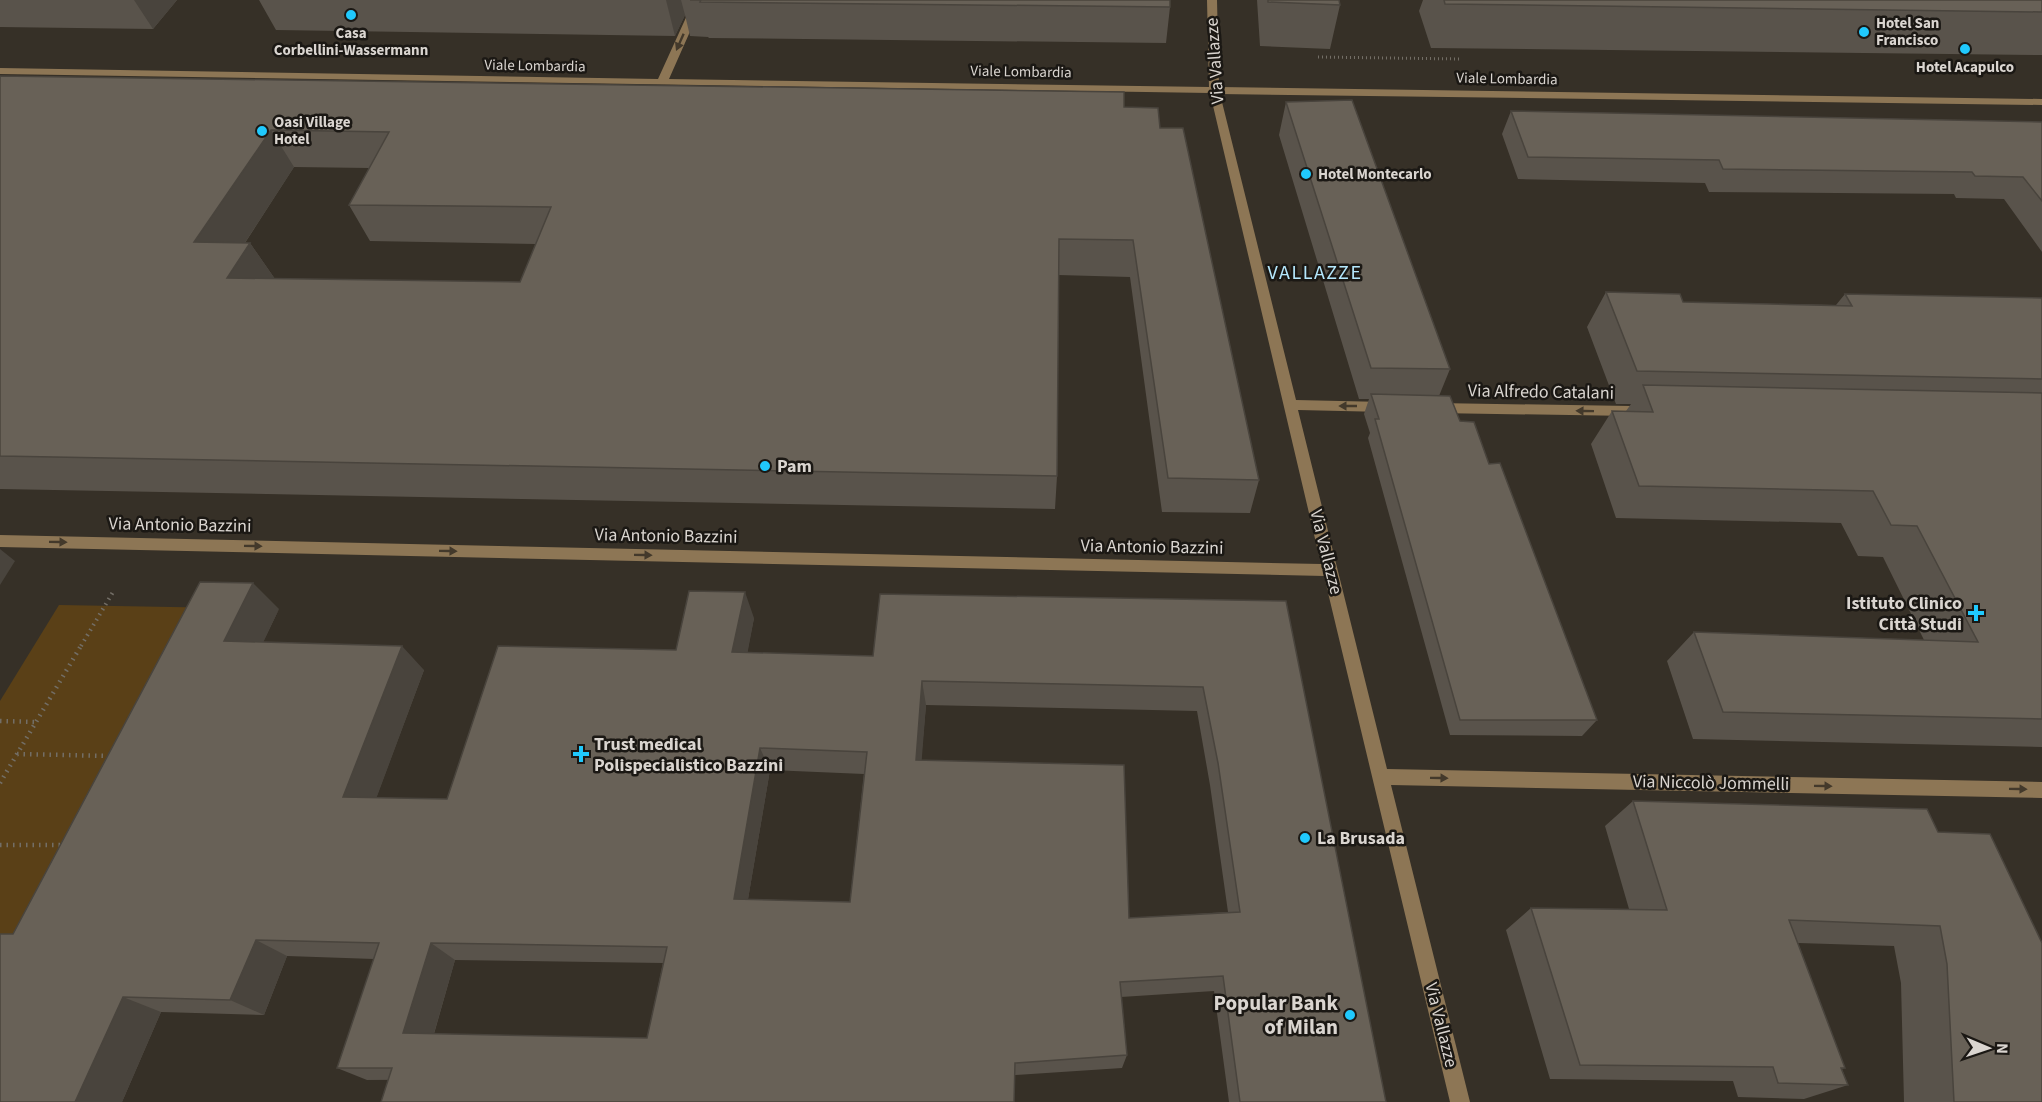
<svg xmlns="http://www.w3.org/2000/svg" width="2042" height="1102" viewBox="0 0 2042 1102" font-family="'Source Sans 3',sans-serif">
<style>
.green{fill:#5a4017}
.lines{fill:none;stroke-linecap:round;stroke-linejoin:round}
.path-far2{stroke:#736e66;stroke-width:3;stroke-dasharray:1 3;stroke-linecap:butt}
.path-far1{stroke:#736e66;stroke-width:4;stroke-dasharray:1.5 4.5;stroke-linecap:butt}
.path{stroke:#736e66;stroke-width:4.5;stroke-dasharray:1.5 5;stroke-linecap:butt}
.minor{fill:#8d7655;fill-rule:evenodd}
.wall{fill:#59534b;fill-rule:evenodd}
.shaded-wall{fill:#49443d}
.building{fill:#686157;stroke:#49443d;stroke-width:1.5;fill-rule:evenodd}
.oneway{fill:#43392b}
.poi-dot{fill:#20c9fd;stroke:#1b1814;stroke-width:2}
.labels{text-anchor:middle;dominant-baseline:central;stroke-width:5;stroke-linejoin:round;paint-order:stroke}
.far-poi-label{font-size:15px;font-weight:bold;fill:#dad5d0;stroke:#1b1814;text-anchor:start}
.far-street-label{font-size:15px;fill:#dad5d0;stroke:#1b1814}
.street-label{font-size:18px;fill:#dad5d0;stroke:#1b1814}
.poi-label{font-size:18px;font-weight:bold;fill:#dad5d0;stroke:#1b1814;text-anchor:start}
.neighbourhood-label{font-size:20px;letter-spacing:1.5px;fill:#b5e8fd;stroke:#1b1814}
.near-poi-label{font-size:21px;font-weight:bold;fill:#dad5d0;stroke:#1b1814;text-anchor:end}
</style>
<rect width="100%" height="100%" fill="#363027"/>
<path class="green" d="M59,605L228,608L125,813L0,950V701Z"/>
<g class="lines">
<path class="path-far2" d="M1318,57L1460,59"/>
<path class="path-far1" d="M81,646L113,592"/>
<path class="path" d="M0,721L36,722
M17,754L110,756
M0,783L82,644
M0,845H62"/>
<path class="minor" d="M694,0H704L669,79L1209,87L1207,0H1217L1219,87L2042,99V105L1220,94L1296,400L1385,402L1392,407L1385,412L1298,410L1387,769L2042,782V798L1391,785L1470,1102H1450L1324,576L0,547V535L1321,564L1210,93L0,74V68L658,79Z
M1436,403L1631,406L1638,411L1631,416L1436,413L1429,408Z"/>
</g>
<path class="wall" d="M0,0H177L153,29L0,27Z
M259,0H1170V7L1166,43L709,38L708,37L690,36L685,15L675,36L276,30Z
M1257,0H1339L1340,5L1330,49L1260,46Z
M1423,0H2042V55L1431,48L1419,11Z
M0,76L1124,107L1160,128L1259,480L1250,513L1162,512L1130,277L1058,275L1057,476L1055,509L0,489ZM294,167L369,168L349,205L370,241L536,244L520,282L275,279L250,243H245Z
M1286,102L1450,369L1439,396L1460,421L1489,464L1597,720L1582,736L1450,735L1368,438L1370,433L1364,414L1369,399H1359L1279,135Z
M1511,111L2042,122V252L2004,199L1956,198L1954,194L1709,192L1705,183L1518,179L1502,134Z
M1606,292L1683,302L1836,305L1845,294L2042,298V747L1693,739L1667,661L1694,632L1924,640L1883,557L1858,556L1841,523L1616,518L1591,444L1612,411H1626L1631,404H1616L1587,327Z
M1286,601L1386,1102H1229L1214,991L1121,997L1127,1055L1122,1068L1016,1075L367,1080L337,1068L374,959L287,956L264,1015L161,1012L122,1102H0L279,609L263,642L424,670L376,798L447,799L676,650L754,618L747,653L873,656ZM926,705L1197,711L1210,785L1228,912L1129,918L921,760ZM770,770L864,774L850,902L748,899ZM455,960L663,963L647,1038L434,1034Z
M1633,801L1927,809L2042,1102H1904L1901,983L1894,946L1798,943L1845,1068L1842,1069L1848,1085L1804,1099L1738,1097L1733,1081L1550,1079L1506,930L1531,908L1629,909L1605,826Z"/>
<path class="shaded-wall" d="M134,0H177L153,29Z
M666,0H681L685,15L675,36Z
M271,130L294,167L222,278L194,242Z
M250,243L275,279L227,278Z
M0,549L15,561L0,585Z
M253,583L279,609L252,666L224,641Z
M745,592L754,618L743,677L732,652Z
M402,646L424,670L369,818L343,797Z
M922,681L926,705L920,782L916,760Z
M760,748L770,770L745,917L734,899Z
M256,940L287,956L264,1015L230,1000Z
M431,943L455,960L430,1047L403,1033Z
M123,997L161,1012L122,1102H75Z"/>
<path class="building" d="M690,0H1170V7L700,2L701,0Z
M1268,0H1339L1340,5L1268,2Z
M1444,0H2042V12L1445,4Z
M0,76L1124,92V107L1158,108L1160,128H1183L1259,480L1168,478L1133,240L1059,239L1057,476L0,456ZM271,130L389,132L349,205L551,207L520,282L227,278L250,243L194,242Z
M1352,100L1450,369L1371,368L1286,102Z
M1511,111L2042,122V201L2023,177L1975,176L1972,172L1723,169L1719,160L1528,157Z
M1606,292L1680,294L1683,302L1852,306L1845,294L2042,298V379L1637,371Z
M1643,385L2042,393V719L1723,712L1694,632L1978,642L1917,526L1891,525L1873,491L1639,486L1612,411L1653,412Z
M1371,394L1450,396L1460,421L1474,422L1489,464L1500,463L1597,720H1460L1375,419H1379Z
M200,582L253,583L224,641L402,646L343,797L447,799L498,646L676,650L689,591L745,592L732,652L873,656L880,594L1286,601L1386,1102H1240L1223,976L1120,982L1127,1055L1015,1063L1014,1102H381L392,1068H337L379,943L256,940L230,1000L123,997L75,1102H0V934H13ZM922,681L1203,687L1218,763L1240,912L1129,918L1124,765L916,760ZM760,748L867,752L850,902L734,899ZM431,943L667,947L647,1038L403,1033Z
M1633,801L1927,809L1938,832L1990,834L2042,943V1102H1954L1947,964L1940,926L1789,920L1845,1068H1841L1848,1085L1778,1083L1773,1067L1580,1065L1531,908L1667,910Z"/>
<defs><path id="oneway-solid" d="M-6-.8H1V-3.2L6.5 0L1 3.2V.8H-6Z" transform="scale(1.5)"/></defs>
<g class="oneway">
<use href="#oneway-solid" transform="translate(680 42) rotate(114)"/>
<use href="#oneway-solid" transform="translate(1348 406) rotate(-180)"/>
<use href="#oneway-solid" transform="translate(1585 411) rotate(-179)"/>
<use href="#oneway-solid" transform="translate(58 542) rotate(1)"/>
<use href="#oneway-solid" transform="translate(253 546) rotate(1)"/>
<use href="#oneway-solid" transform="translate(448 551) rotate(1)"/>
<use href="#oneway-solid" transform="translate(643 555) rotate(1)"/>
<use href="#oneway-solid" transform="translate(1439 778) rotate(1)"/>
<use href="#oneway-solid" transform="translate(1823 786) rotate(1)"/>
<use href="#oneway-solid" transform="translate(2018 789) rotate(1)"/>
</g>
<g class="poi-dot">
<circle cx="351" cy="15" r="6"/>
<circle cx="1864" cy="32" r="6"/>
<circle cx="1965" cy="49" r="6"/>
<circle cx="262" cy="131" r="6"/>
<circle cx="1306" cy="174" r="6"/>
<circle cx="765" cy="466" r="6"/>
<path d="M1973 604h6v6h6v6h-6v6h-6v-6h-6v-6h6z"/>
<path d="M578 745h6v6h6v6h-6v6h-6v-6h-6v-6h6z"/>
<circle cx="1305" cy="838" r="6"/>
<circle cx="1350" cy="1015" r="6"/>
</g>
<g class="labels">
<g class="far-poi-label">
<text x="1876" y="23">Hotel San<tspan x="1876" dy="17">Francisco</tspan></text>
<text x="351" y="33" text-anchor="middle">Casa<tspan x="351" dy="17">Corbellini-Wassermann</tspan></text>
<text x="1965" y="67" text-anchor="middle">Hotel Acapulco</text>
<text x="274" y="122">Oasi Village<tspan x="274" dy="17">Hotel</tspan></text>
<text x="1318" y="174">Hotel Montecarlo</text>
</g>
<g class="far-street-label">
<text transform="translate(535 66) rotate(1)">Viale Lombardia</text>
<text transform="translate(1021 72) rotate(1)">Viale Lombardia</text>
<text transform="translate(1507 79) rotate(1)">Viale Lombardia</text>
</g>
<g class="street-label">
<text transform="translate(1215 61) rotate(-94)">Via Vallazze</text>
<text transform="translate(1541 392) rotate(1)">Via Alfredo Catalani</text>
<text transform="translate(180 525) rotate(1)">Via Antonio Bazzini</text>
<text transform="translate(666 536) rotate(1)">Via Antonio Bazzini</text>
<text transform="translate(1152 547) rotate(1)">Via Antonio Bazzini</text>
<text transform="translate(1326 552) rotate(76)">Via Vallazze</text>
<text transform="translate(1711 783) rotate(1)">Via Niccolò Jommelli</text>
<text transform="translate(1441 1025) rotate(76)">Via Vallazze</text>
</g>
<g class="poi-label">
<text x="777" y="466">Pam</text>
<text x="1962" y="603" text-anchor="end">Istituto Clinico<tspan x="1962" dy="21">Città Studi</tspan></text>
<text x="594" y="744">Trust medical<tspan x="594" dy="21">Polispecialistico Bazzini</tspan></text>
<text x="1317" y="838">La Brusada</text>
</g>
<g class="neighbourhood-label">
<text x="1315" y="273">VALLAZZE</text>
</g>
<g class="near-poi-label">
<text x="1338" y="1003">Popular Bank<tspan x="1338" dy="24">of Milan</tspan></text>
</g>
</g>
<g transform="translate(1988 1048) rotate(92)" stroke="#1b1814" stroke-width="4.5" paint-order="stroke">
<path d="M0-4.5L10 22L0 15L-10 22Z" fill="#dad5d0"/>
<text y="-9" font-size="16" font-weight="bold" text-anchor="middle" fill="#dad5d0">N</text>
</g>
</svg>
